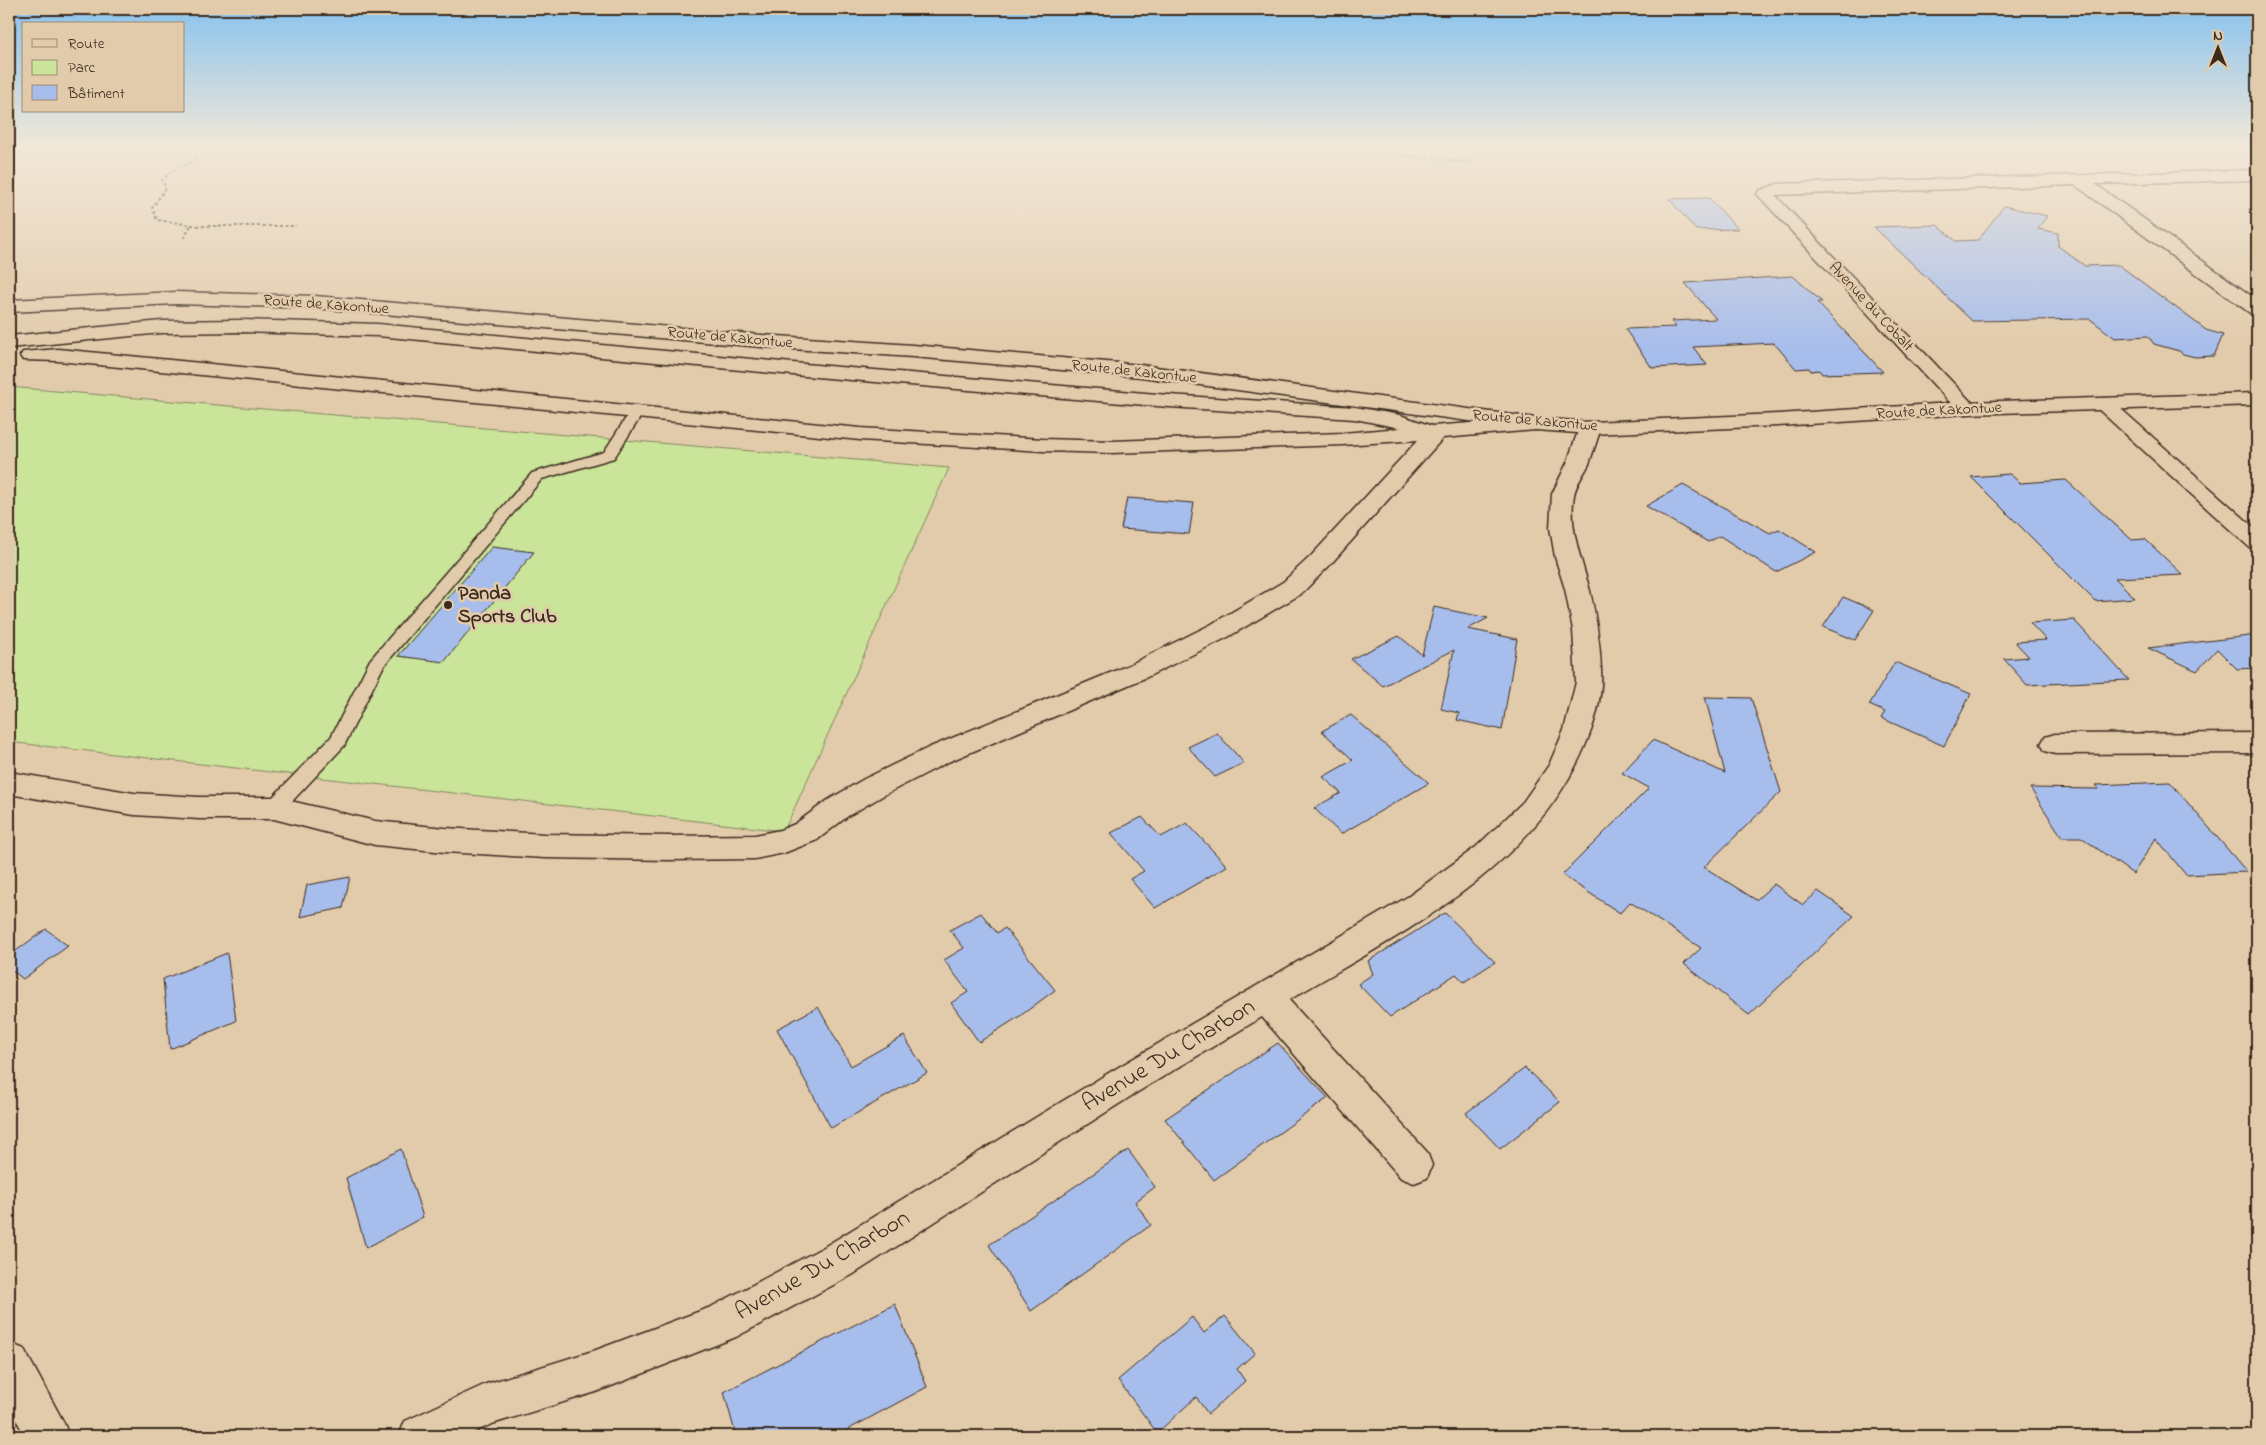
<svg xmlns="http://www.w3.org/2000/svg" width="2266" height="1445" viewBox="0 0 2266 1445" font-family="'Indie Flower',sans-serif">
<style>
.green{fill:#cae49a;stroke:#82875c}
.building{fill:#a7bdeb;stroke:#3b2a1e}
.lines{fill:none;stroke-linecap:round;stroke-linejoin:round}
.service-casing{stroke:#3b2a1e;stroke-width:3}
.minor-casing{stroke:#3b2a1e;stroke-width:3}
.tertiary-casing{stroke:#3b2a1e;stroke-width:3}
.path{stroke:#3b2a1e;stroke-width:2;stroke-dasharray:3 2.5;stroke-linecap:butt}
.service{fill:#e2cbab;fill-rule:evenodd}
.minor{fill:#e2cbab;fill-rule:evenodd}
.tertiary{fill:#e2cbab;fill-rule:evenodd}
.poi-dot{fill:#3b2a1e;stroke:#e2cbab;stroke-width:2}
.labels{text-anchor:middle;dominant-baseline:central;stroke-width:5;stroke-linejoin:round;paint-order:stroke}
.far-street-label{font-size:16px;fill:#3b2a1e;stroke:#e2cbab}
.poi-label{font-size:20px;font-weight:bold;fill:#3b2a1e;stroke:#e2cbab;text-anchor:start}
.near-street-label{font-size:24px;fill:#3b2a1e;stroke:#e2cbab}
</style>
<rect width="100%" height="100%" fill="#e2cbab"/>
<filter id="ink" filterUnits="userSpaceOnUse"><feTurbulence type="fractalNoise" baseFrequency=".02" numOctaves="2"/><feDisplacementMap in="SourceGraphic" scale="10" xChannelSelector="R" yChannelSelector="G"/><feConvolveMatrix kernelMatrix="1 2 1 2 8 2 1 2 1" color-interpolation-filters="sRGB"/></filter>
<g filter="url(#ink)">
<path class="green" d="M9,387L949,468L784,831L9,742Z"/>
<path class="building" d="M1709,198L1738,229L1696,230L1669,199Z
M2004,206L2047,216L2038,229L2058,233V246L2085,266L2119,265L2206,330L2223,335L2214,356L2195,357L2183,354L2179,351L2154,344L2148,336L2115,338L2090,319L1972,321L1874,227L1937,225L1956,241L1978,240Z
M1793,276L1822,302H1817L1883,372L1822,374L1819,370L1811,371L1809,368L1796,369L1774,343L1693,347L1707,365L1652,368L1625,329L1676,327L1671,321L1716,319L1685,283Z
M2010,474L2020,483L2066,480L2132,540L2145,539L2183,575L2115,578L2135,598L2095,601L1971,477Z
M1683,485L1770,533L1779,529L1816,552L1776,572L1720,536L1708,542L1646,506Z
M1127,498L1194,503L1189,534L1121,529Z
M492,547L534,552L444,662L398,656Z
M1843,597L1874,610L1855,640L1823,627Z
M1434,607L1488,618L1468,629L1517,639L1502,730L1457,720L1459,713L1441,709L1454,650L1383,686L1351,659L1399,636L1422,655Z
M2074,620L2129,680L2027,685L2004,659L2029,657L2015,642L2046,640L2030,623Z
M2257,635V668L2237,669L2217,649L2197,671L2148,648Z
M1895,662L1971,694L1944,746L1881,718L1885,712L1869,705Z
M1705,697L1751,698L1781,792L1704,867L1756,900L1774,884L1803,905L1818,891L1854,916L1749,1015L1684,964L1701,948L1630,902L1620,913L1562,875L1649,788L1622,773L1653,740L1725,773Z
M1351,715L1429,783L1341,834L1314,808L1341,793L1323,777L1353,760L1322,731Z
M1217,733L1244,763L1215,777L1188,747Z
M2170,782L2247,872L2186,875L2156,838L2133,874L2081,837H2062L2030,788L2099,789L2096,785Z
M1142,817L1161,837L1187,823L1227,866L1155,908L1130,879L1144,871L1111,833Z
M350,877L343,908L300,917L307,885Z
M981,913L997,933L1005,928L1055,990L1020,1016L979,1042L951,1003L968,992L944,960L964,948L950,930Z
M1445,913L1495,962L1464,982L1456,974L1390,1017L1358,984L1373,974L1368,961Z
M46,929L68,946L23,979L9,968V956Z
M227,953L236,1021L170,1049L163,979Z
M818,1007L851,1066L904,1036L927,1073L831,1128L777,1029Z
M1278,1043L1328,1098L1214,1180L1165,1119Z
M1525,1068L1560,1102L1500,1149L1466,1113Z
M401,1149L423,1217L366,1248L346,1178Z
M1128,1150L1155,1187L1135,1202L1151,1225L1031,1311L989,1245Z
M895,1304L927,1387L836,1436H736L724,1392Z
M1225,1316L1255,1353L1237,1369L1245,1381L1208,1414L1196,1397L1157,1433L1118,1380L1192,1317L1204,1333Z"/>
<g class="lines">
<g class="service-casing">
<path id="service" d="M636,409L643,413L614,458L542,479L383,667L344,746L281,813L274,815L267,813L265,808L267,803L331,737L370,660L532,473L604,452L631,410Z"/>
</g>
<g class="minor-casing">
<path id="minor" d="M2257,170V180L2095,184L2257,300V315L2250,313L2075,185L1775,195L1973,404L1976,408L1973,412L1966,414L1959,412L1757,194L1759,191L1777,184Z
M241,320L378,324L793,363L1169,395L1355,407L1400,415L1432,426L1536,418L1543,420L1547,424L1543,428L1536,430L1443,438L1329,566L1301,594L1228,637L1147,677L948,762L884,795L848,816L817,840L784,853L755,859L670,860L545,858L445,852L375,845L274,819H199L134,815L9,794V772L134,793L199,797H274L375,821L445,828L545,834L670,836L755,835L780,830L795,824L828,800L864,779L928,748L1129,665L1210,625L1283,582L1311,556L1418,440L1343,445L1111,453L1043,451L860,440L58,361L23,360L20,356L23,352L58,349L860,428L1043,439L1111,441L1343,433L1400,428L1355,419L1169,407L793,375L378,336L241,332L162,333L9,348V336L162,321Z
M2104,398L2111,400L2257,530V549L2249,547L2097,408L2094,404L2097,400Z
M1590,422L1597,424L1601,428C1597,440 1593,452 1589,464C1584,474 1576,484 1574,495C1568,528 1582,560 1590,591C1596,617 1600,642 1601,669C1603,695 1595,723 1585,746C1532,871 1399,934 1289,1000L1427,1152L1432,1165L1427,1178L1414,1183L1401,1178L1262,1017L1136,1093L852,1275L736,1337L596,1392L492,1424L466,1436H399L405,1421L486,1384L596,1350L711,1307L824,1247L1112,1071L1409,896L1476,847L1523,802L1549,765L1564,730L1576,682L1573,630L1565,589L1555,557L1550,528L1552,494L1567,463L1579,428L1583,424Z
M2257,733V753L2055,754L2045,751L2041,744L2045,737L2055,734Z
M9,1343L24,1349L63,1421L69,1436H25L9,1406Z"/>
</g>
<g class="tertiary-casing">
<path id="tertiary" d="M176,292L315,296L762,335L913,345L1141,365L1536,418L1590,422L1778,414L1966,402L2257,393V405L1966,414L1778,426L1590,434L1536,430L1141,377L913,357L762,347L315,308L176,304L9,312V300Z"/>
</g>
<path class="path" d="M205,146L199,150L194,161L171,172L162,180L166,188L152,208L157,220L200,226H296
M1312,146L1469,162
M1057,148L1124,146
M184,238L191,225"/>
<use href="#service" class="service"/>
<use href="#minor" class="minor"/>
<use href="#tertiary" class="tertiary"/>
</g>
</g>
<linearGradient id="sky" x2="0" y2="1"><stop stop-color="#87c2ee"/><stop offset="0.42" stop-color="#f2e8d9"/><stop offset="1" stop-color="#f2e8d9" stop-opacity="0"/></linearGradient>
<rect width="2266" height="348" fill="url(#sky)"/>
<circle class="poi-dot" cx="448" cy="605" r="5"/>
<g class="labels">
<g class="far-street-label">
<text transform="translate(326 305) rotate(4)">Route de Kakontwe</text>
<text transform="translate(1871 307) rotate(47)">Avenue du Cobalt</text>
<text transform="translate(730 338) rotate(5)">Route de Kakontwe</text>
<text transform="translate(1134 372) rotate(6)">Route de Kakontwe</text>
<text transform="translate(1939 411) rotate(-3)">Route de Kakontwe</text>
<text transform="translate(1535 421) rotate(5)">Route de Kakontwe</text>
</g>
<g class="poi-label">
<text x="458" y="594">Panda<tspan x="458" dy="23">Sports Club</tspan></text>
</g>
<g class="near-street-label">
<text transform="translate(1169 1056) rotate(-31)">Avenue Du Charbon</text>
<text transform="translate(823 1266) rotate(-30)">Avenue Du Charbon</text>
</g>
</g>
<rect width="2266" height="1445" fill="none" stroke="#e2cbab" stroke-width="30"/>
<rect x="15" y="15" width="2236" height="1415" fill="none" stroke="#3b2a1e" stroke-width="2" filter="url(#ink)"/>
<rect x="22" y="22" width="162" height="90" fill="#e2cbab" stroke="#9f8b73"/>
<rect x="32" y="39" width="25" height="8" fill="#e2cbab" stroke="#9f8b73"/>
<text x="68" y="48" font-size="15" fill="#3b2a1e">Route</text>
<rect x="32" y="60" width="25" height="15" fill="#cae49a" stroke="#9f8b73"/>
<text x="68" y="72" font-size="15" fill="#3b2a1e">Parc</text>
<rect x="32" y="85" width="25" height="15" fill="#a7bdeb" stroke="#9f8b73"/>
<text x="68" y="98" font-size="15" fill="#3b2a1e">Bâtiment</text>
<g transform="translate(2218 48)" stroke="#e2cbab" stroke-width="4" paint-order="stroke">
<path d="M0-4L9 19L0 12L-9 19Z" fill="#3b2a1e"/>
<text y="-8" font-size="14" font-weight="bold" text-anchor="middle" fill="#3b2a1e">N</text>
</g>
</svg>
